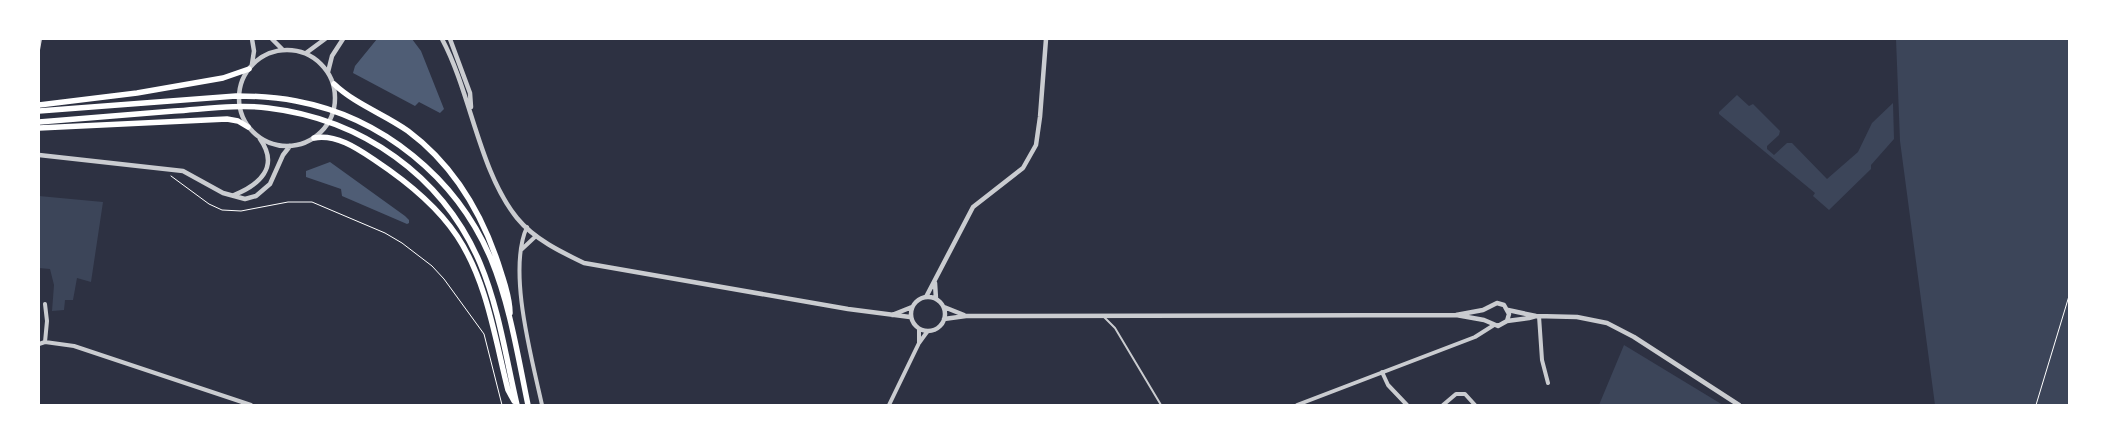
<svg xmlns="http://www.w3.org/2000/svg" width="2108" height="444" viewBox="0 0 2108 444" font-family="'Public Sans',sans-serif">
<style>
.green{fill:#3c4559}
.water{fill:#4f5d75}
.building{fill:#e0e0e3}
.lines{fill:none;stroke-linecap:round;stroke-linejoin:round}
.path{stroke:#fff;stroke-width:1}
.service{stroke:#caccd0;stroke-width:2}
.minor{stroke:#caccd0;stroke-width:4}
.tertiary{stroke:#caccd0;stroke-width:4.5}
.primary{stroke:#fff;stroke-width:5.5}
</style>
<rect width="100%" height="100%" fill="#2d3142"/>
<path class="green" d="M1896,39H2069V405H1935L1900,141Z
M1737,95L1749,106L1753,104L1780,131L1779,135L1767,146V149L1774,155L1787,143H1792L1827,179L1858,152L1872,123L1893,103L1894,139L1871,165V169L1829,210L1813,196L1815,193L1719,114V112Z
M39,196L103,202L91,282L77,278L73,300H65L64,310L52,311L54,285L50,269L39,268Z
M1624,345L1723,405H1599Z"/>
<path class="water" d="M377,39H412L421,51L444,109L440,113L419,102L415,106L353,73L355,66Z
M330,162L405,216L409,220V223L407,224L342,196L341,189L306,177V171Z"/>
<path class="building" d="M39,39H42L40,50H39Z"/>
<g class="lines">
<path class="path" d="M171,176L209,204L222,210L241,211L288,202H312L385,233L402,243L432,266L444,279L484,334L502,405
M2036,405L2069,296"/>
<path class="service" d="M1104,317L1115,328L1161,405"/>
<path class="minor" d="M527,227C507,270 532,359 542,405
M521,250L536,236
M1539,316L1542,360L1548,383
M919,329V343
M45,342L47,321L45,304
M39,344L45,342L74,346L251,405
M1382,372L1388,385L1407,405
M889,405L919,343L927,332
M1297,405L1475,337L1494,325
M1443,405L1456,394H1465L1475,405"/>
<path class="tertiary" d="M252,39L254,51L252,64
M272,39L282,49
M442,39C471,93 479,171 517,218C534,239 561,252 584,263L848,309L910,317
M450,39L470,93L471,107
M239 98a48 48 0 1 1 96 0a48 48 0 1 1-96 0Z
M306,53L325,39
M328,72L332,56L343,39
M39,155L183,171L223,193L245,199L256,196L270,184L283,155L290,146
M234,195C259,185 280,167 260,139
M935,283L936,299
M911 314a17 17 0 1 1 34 0a17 17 0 1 1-34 0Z
M926,297L973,207L1023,168L1036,145L1040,117L1046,39
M944,307L964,315
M1508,310L1536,316L1577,317L1607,323L1634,337L1739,405
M892,315L912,307
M944,319L966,316L1456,315L1483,310L1497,303L1504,305L1509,314L1507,321L1498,326L1484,320L1456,315
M1507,321L1529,318L1536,316"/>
<path class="primary" d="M334,84C355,104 384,114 408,131C455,166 484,217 501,272C505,285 510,298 510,313
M39,105L137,93L223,78L249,69
M39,111L236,96C256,96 276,97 296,101C382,117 457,178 491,259C510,305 518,357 528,405
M39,122C84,118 129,115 174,111C205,109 238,104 268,108C362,119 443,176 480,263C499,308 506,358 517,405
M39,128L227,119L238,121L248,127
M314,138C337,134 358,149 376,161C406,181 437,206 457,236C487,281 495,339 508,390L514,401"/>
</g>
<rect width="2108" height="444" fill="none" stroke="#ffffff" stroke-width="80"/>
</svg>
